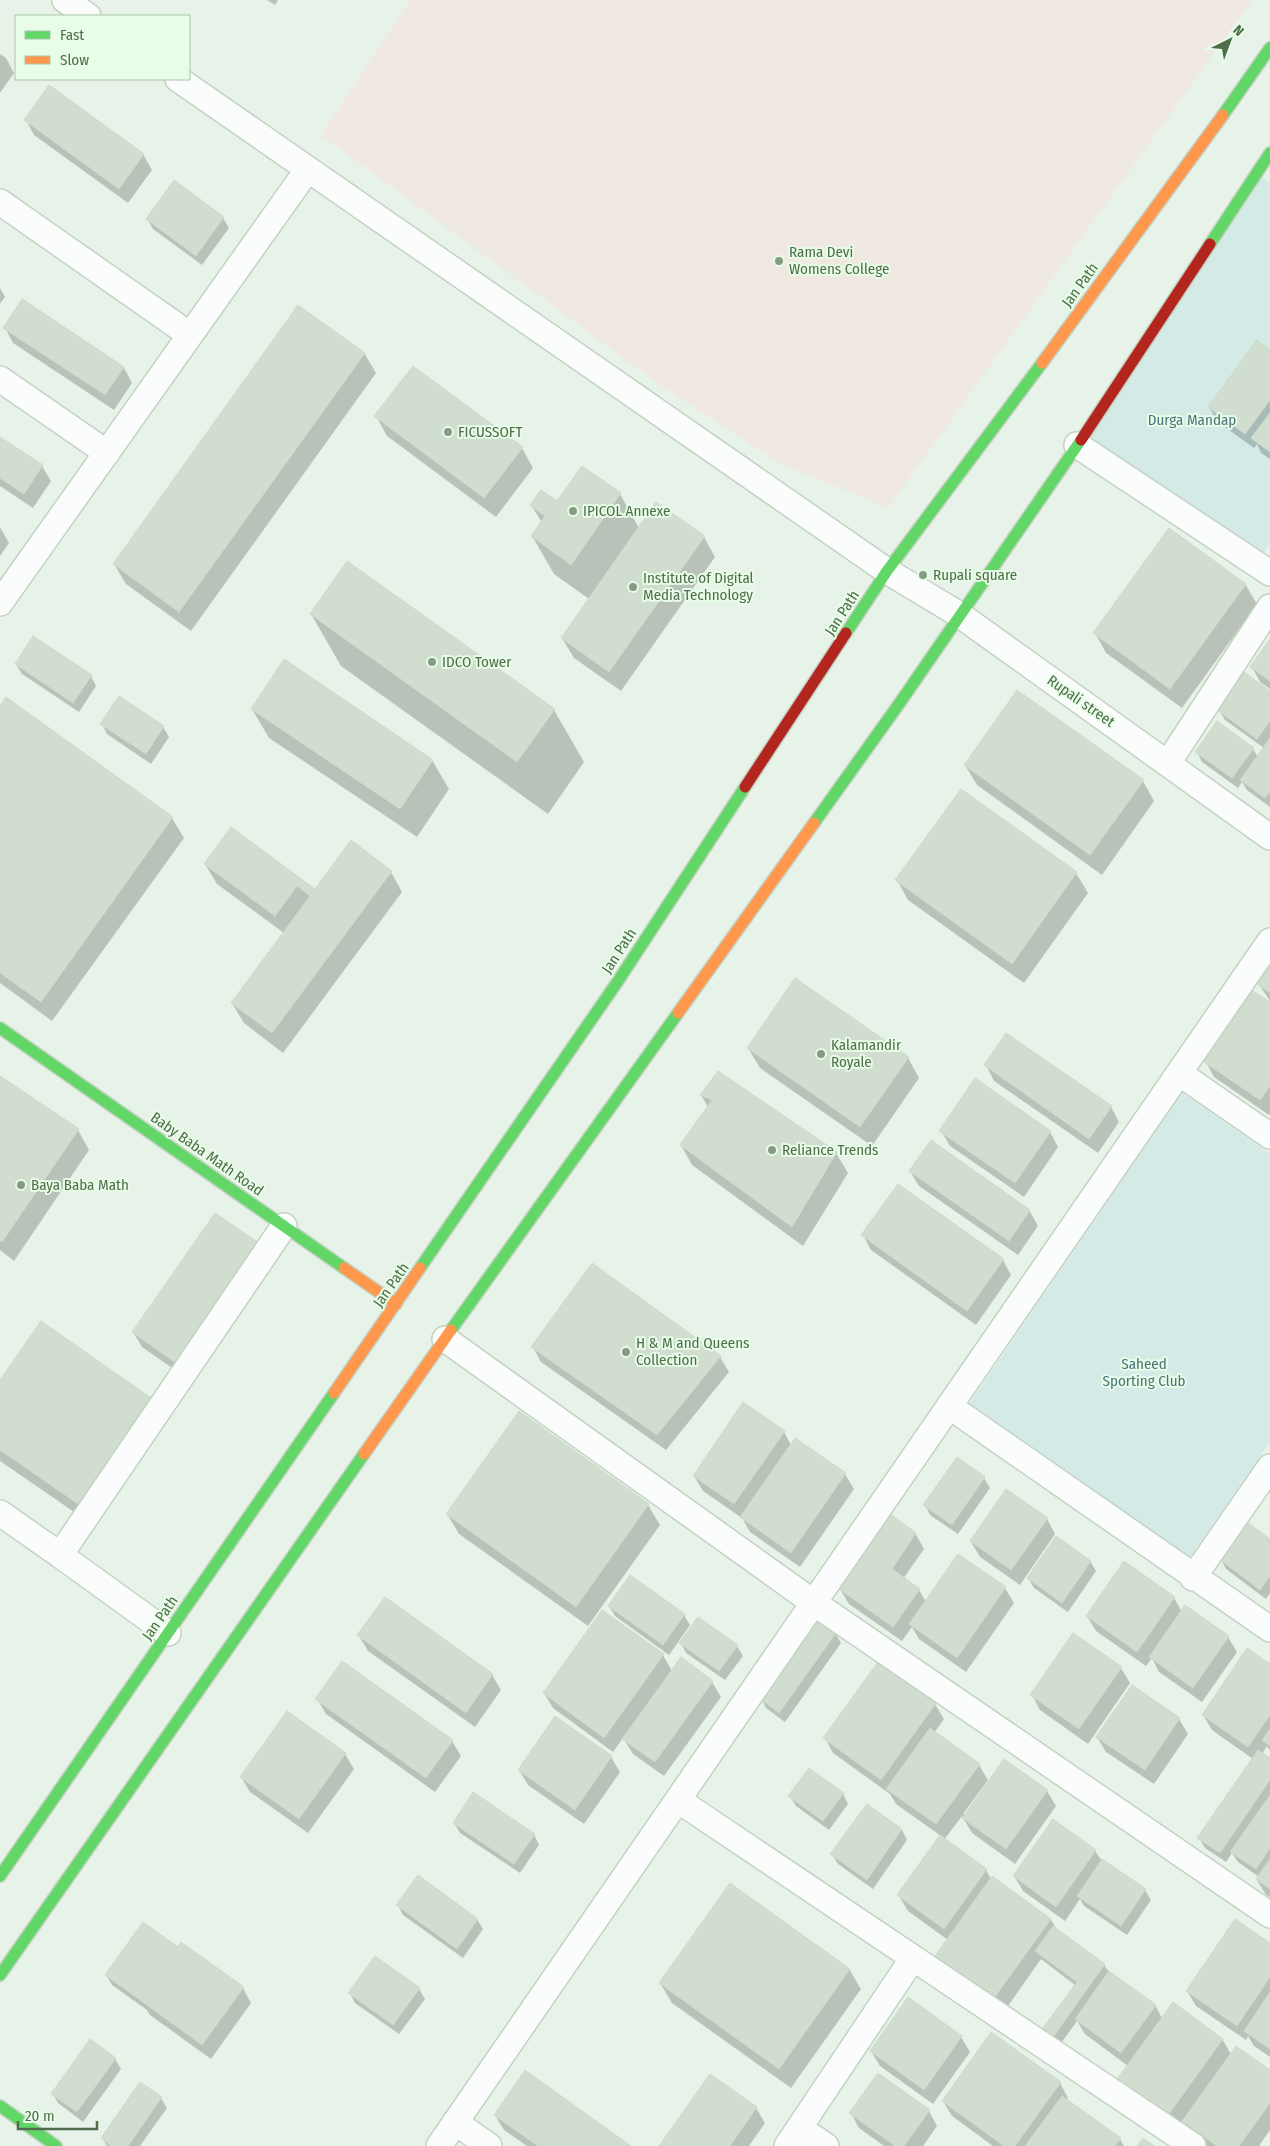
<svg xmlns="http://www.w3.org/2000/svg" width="1270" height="2146" viewBox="0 0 1270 2146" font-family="'Fira Sans Condensed',sans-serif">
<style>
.education{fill:#efe9e2}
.green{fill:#d3eae6}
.shadow{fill:#0003}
.building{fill:#d0ddcf;stroke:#ccdbca}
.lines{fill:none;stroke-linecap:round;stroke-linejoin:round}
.street-casing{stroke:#c4d2c3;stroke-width:28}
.fast-casing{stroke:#c3d1c1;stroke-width:14}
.slow-casing{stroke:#c3d1c1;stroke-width:14}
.jam-casing{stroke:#c3d1c1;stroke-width:14}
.street{stroke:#fbfdfc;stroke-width:25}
.fast{stroke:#63d668;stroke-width:11}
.slow{stroke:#ff974d;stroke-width:11}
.jam{stroke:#b3261e;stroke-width:11}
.poi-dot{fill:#869c82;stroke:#e7fde8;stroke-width:2}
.labels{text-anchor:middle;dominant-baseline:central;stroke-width:4;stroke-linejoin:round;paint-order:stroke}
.poi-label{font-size:15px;fill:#526d4b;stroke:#e7fde8;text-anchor:start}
.street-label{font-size:15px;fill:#526d4b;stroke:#e7fde8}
.park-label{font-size:15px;fill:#4a757d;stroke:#e7fde8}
</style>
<rect width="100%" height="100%" fill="#e7f3e8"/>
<path class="education" d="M410,0H1252L888,508L781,464L664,388L321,135Z"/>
<path class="green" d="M1259,176L1270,183V544L1258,561L1082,444Z
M1182,1093L1270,1154V1442L1187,1561L969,1404Z"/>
<path class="shadow" d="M267,0H278L275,5Z
M0,54L6,58L14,73L0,93Z
M26,120L143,154L152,170L128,203L34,135Z
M223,218L229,228L202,265L153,229L147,219Z
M0,288L5,297L0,304Z
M5,328L124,368L132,383L114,410L13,343Z
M1270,351V459L1261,453L1257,444L1254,448L1218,422L1209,407Z
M364,353L376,373L191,631L126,584L114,564Z
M376,416L522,448L533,468L496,517L387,436Z
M0,438L42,466L51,481L33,508L0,486Z
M620,494L639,528L704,537L715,557L621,691L574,658L562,638L589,599L554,574L532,536L542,523L532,506Z
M0,527L9,543L0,556Z
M347,563L554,710L584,762L548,814L341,666L311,614Z
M1245,584L1257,604L1182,708L1106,653L1095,633Z
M1270,641V689L1260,682L1252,667Z
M16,664L91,676L96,686L79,712L22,674Z
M1270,692V807L1247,790L1242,782L1238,788L1202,762L1197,752L1217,723L1253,749L1258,757L1264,748L1225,720L1219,710Z
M119,697L163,727L169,737L151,764L107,734L102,724Z
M7,699L172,818L184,838L52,1021L0,983V708Z
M252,709L432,760L449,789L417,837L269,738Z
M965,765L1143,781L1154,801L1102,875L977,785Z
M961,790L1076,873L1088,893L1024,983L908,900L897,880Z
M205,864L315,890L391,872L402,892L283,1053L244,1023L232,1003L284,933L217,884Z
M1270,966V1001L1258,983Z
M1270,1004V1113L1269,1115L1214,1077L1206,1062Z
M748,1048L908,1058L919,1078L872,1146L760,1068Z
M986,1065L1111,1107L1119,1122L1098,1153L994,1081Z
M0,1078L78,1130L89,1150L14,1261L0,1250Z
M701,1095L836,1153L848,1173L803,1246L692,1165L681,1145L708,1107Z
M941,1131L1050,1132L1058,1147L1024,1197L950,1146Z
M910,1171L1029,1210L1038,1226L1018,1255L919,1186Z
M863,1235L1003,1260L1011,1275L976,1325L871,1250Z
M258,1244L185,1377L142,1347L133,1332Z
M593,1265L720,1357L729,1372L666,1450L541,1362L533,1347Z
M0,1382L93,1525L0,1461Z
M520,1413L648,1505L660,1525L588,1626L459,1534L447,1514Z
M784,1432L791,1445L795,1439L845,1474L854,1489L800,1567L750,1532L742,1518L703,1491L694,1476Z
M984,1478L990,1488L958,1534L930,1515L925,1505Z
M1047,1519L1055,1534L1020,1585L980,1557L971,1542Z
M915,1533L924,1549L903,1579L919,1590L926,1602L1005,1588L1014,1603L966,1672L919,1639L912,1627L902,1641L849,1604L840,1589Z
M1270,1540V1593L1266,1599L1226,1569L1221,1559Z
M1090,1561L1096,1571L1068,1612L1034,1588L1028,1578Z
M1124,1563L1174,1598L1182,1612L1228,1637L1237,1652L1202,1702L1159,1672L1152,1658L1146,1666L1096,1631L1087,1616Z
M630,1576L684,1615L690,1625L669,1655L615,1616L609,1606Z
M603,1612L663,1655L672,1671L712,1682L721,1697L664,1776L633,1754L623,1738L613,1752L553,1708L544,1693Z
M698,1618L737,1646L743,1656L725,1680L686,1653L681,1643Z
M835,1633L841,1643L785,1722L766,1708L761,1698Z
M359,1636L492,1675L501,1690L475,1727L368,1651Z
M1270,1666V1751L1267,1746L1262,1754L1270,1760V1897L1266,1895L1257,1880L1259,1877L1238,1862L1232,1853L1226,1862L1205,1848L1199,1838L1253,1759L1212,1730L1203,1715Z
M1121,1668L1130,1683L1088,1744L1040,1710L1032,1695Z
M1132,1686L1179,1719L1188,1734L1154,1784L1106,1752L1097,1737Z
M317,1699L452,1741L461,1756L435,1792L326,1714Z
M935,1704L944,1719L934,1733L979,1765L988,1780L963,1814L965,1815L1047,1791L1056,1806L1015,1864L972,1833L962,1816L944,1840L986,1870L991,1879L1051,1920L1057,1930L1104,1965L1109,1972L1155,2005L1162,2018L1222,2039L1231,2054L1270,2072V2130L1259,2146H1206L1192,2136L1183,2120L1175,2133L1128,2066L1085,2034L1077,2021L1057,2049L1047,2042L1075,1985L1041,1959L1003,2013L945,1971L936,1956L948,1940L908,1911L899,1896L941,1836L896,1804L890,1794L833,1753L825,1738Z
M345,1754L354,1769L308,1833L250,1792L241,1777Z
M611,1757L620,1772L584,1824L528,1785L519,1770Z
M843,1794L848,1804L829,1830L796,1806L790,1796Z
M867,1805L902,1830L907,1840L873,1889L838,1864L832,1854Z
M454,1823L534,1835L539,1845L520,1873L460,1833Z
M1095,1851L1102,1861L1145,1890L1151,1900L1127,1935L1084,1906L1080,1899L1065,1921L1023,1891L1014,1876Z
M398,1905L477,1919L483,1929L463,1958L403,1915Z
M1270,1944V2057L1254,2046L1248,2036L1246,2040L1196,2006L1187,1991Z
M849,1969L861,1989L791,2088L672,2003L660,1983Z
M106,1975L243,1988L251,2003L211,2059L150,2015L147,2010L112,1985Z
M419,1989L425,1999L399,2034L355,2003L350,1993Z
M961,2037L970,2052L933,2104L880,2066L871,2051Z
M115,2059L121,2069L83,2122L58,2103L53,2094Z
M711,2076L756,2108L765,2123L749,2146H661Z
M1060,2083L1068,2098L1066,2101L1120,2139L1124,2146H993L952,2116L943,2101Z
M141,2084L161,2098L167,2108L140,2146H107L102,2138Z
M929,2111L937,2126L923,2146H884L859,2128L851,2113Z
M495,2115L629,2146H527L504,2130Z"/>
<path class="building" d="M49,85L144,154L119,189L24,120Z
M174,180L224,217L196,256L146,219Z
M22,299L124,367L105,395L3,328Z
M298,305L365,353L179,612L113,564Z
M1257,340L1270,350V400L1245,434L1208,407Z
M413,366L523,447L484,498L374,416Z
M1270,413V452L1251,438Z
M0,437L43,465L24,494L0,478Z
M582,466L621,493L571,565L531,536L545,516L530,505L541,490L557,501Z
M656,502L705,536L609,672L561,638Z
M1169,528L1246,584L1170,689L1093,633Z
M347,561L555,709L517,762L310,614Z
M33,636L92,675L73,703L15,664Z
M1270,639V681L1250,667Z
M284,659L433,760L400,809L251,709Z
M1244,672L1270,691V721L1257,739L1217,710Z
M1017,690L1144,780L1090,855L964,765Z
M119,696L164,726L146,754L100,724Z
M6,697L173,817L41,1002L0,973V706Z
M1217,721L1254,748L1232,778L1195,752Z
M1270,738V791L1265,798L1240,780Z
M961,789L1077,872L1012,964L895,880Z
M231,827L315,889L351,840L392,871L272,1033L231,1003L310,896L297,886L275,916L204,864Z
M1270,964V993L1256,983Z
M795,978L909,1057L860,1127L747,1048Z
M1253,991L1270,1002V1086L1260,1100L1204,1062Z
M1006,1033L1112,1106L1089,1139L984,1065Z
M718,1071L837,1152L792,1227L680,1145L712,1100L700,1095Z
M0,1076L79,1129L2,1242L0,1240Z
M975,1078L1051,1131L1015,1183L939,1131Z
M931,1140L1030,1210L1009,1241L909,1171Z
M898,1184L1004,1259L967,1311L861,1235Z
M215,1213L259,1243L176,1363L132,1332Z
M592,1263L721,1356L657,1435L531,1347Z
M41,1321L154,1400L81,1506L0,1450V1380Z
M743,1402L785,1431L734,1504L693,1476Z
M519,1411L649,1504L576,1607L446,1514Z
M795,1438L846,1473L791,1553L740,1517Z
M957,1457L985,1477L952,1525L923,1505Z
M1006,1489L1048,1518L1011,1570L970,1541Z
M890,1514L916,1533L892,1569L920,1589L893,1627L839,1589Z
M1247,1522L1270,1539V1576L1260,1590L1219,1559Z
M1056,1536L1091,1561L1062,1603L1027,1578Z
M958,1554L1006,1587L957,1658L909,1624Z
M1124,1561L1175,1597L1137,1652L1086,1616Z
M630,1575L685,1614L663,1645L608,1606Z
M385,1597L493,1674L466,1713L357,1635Z
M1185,1605L1229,1636L1193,1688L1149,1657Z
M602,1610L664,1654L604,1738L543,1693Z
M698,1617L738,1645L719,1671L679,1643Z
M816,1618L836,1633L779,1713L759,1698Z
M1073,1633L1122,1667L1079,1729L1030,1695Z
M1247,1648L1270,1664V1715L1248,1747L1202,1715Z
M681,1657L713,1681L655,1762L622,1739Z
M342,1661L453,1740L426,1778L315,1699Z
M878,1662L936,1703L881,1780L823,1738Z
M1132,1685L1180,1718L1145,1770L1096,1737Z
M287,1711L346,1753L299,1819L240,1777Z
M555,1716L612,1756L575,1810L518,1770Z
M930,1728L980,1764L936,1824L886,1789Z
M1270,1729V1746L1262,1740Z
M1258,1750L1270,1758V1780L1220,1853L1197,1838Z
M1004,1759L1048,1790L1006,1849L962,1818Z
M809,1768L844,1793L823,1821L788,1796Z
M473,1792L535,1834L514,1864L453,1823Z
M1270,1795V1848L1256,1869L1230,1852Z
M867,1804L902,1829L867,1880L830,1854Z
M1053,1819L1096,1850L1056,1907L1013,1876Z
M940,1835L987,1869L944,1929L897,1895Z
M1102,1859L1146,1889L1121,1926L1077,1896Z
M1270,1859V1889L1256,1879Z
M418,1875L478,1919L457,1949L396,1905Z
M992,1876L1051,1919L994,1998L935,1956Z
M730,1883L850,1969L779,2069L659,1983Z
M1235,1919L1270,1943V1977L1237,2026L1186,1991Z
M143,1922L178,1947L140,2000L105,1975Z
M1053,1926L1105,1964L1051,2040L1040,2032L1077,1982L1035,1951Z
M181,1942L244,1987L202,2045L140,2000Z
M375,1956L420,1988L393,2025L348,1993Z
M1109,1971L1156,2005L1121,2053L1075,2019Z
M1270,1992V2049L1244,2031Z
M908,1997L962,2036L924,2090L870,2051Z
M1173,2002L1223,2039L1166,2118L1115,2082Z
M991,2032L1061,2082L1015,2146H1004L942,2101Z
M90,2039L116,2058L77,2112L51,2094Z
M1236,2046L1270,2070V2103L1239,2146H1217L1182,2121Z
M525,2070L631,2146H538L494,2115Z
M878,2073L930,2110L904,2146H895L849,2113Z
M710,2074L757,2107L730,2146H659Z
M140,2082L162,2097L128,2146H111L101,2138Z
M1062,2096L1121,2138L1115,2146H1025Z
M1143,2138L1154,2146H1137Z"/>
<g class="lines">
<g class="street-casing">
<path id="street" d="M65,0L88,16
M178,79L887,571L960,615L1270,837
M0,202L190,335
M0,379L107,453
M1077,445L1270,573
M0,603L308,169
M1168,763L1270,607
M1179,1073L1270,1136
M445,1339L814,1603L1270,1915
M949,1406L1270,1629
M0,1513L60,1555L284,1226
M60,1555L168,1633
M1193,1578L1270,1467
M678,1800L1193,2146
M455,2122L489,2146
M799,2128L826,2146
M439,2146L1270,941
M787,2146L913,1958"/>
</g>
<g class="fast-casing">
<path id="fast" d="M1223,115L1270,48
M1210,244L1270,153
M846,633L887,571L1042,363
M814,823L899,704L1081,440
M0,1028L344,1268
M420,1268L618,981L745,787
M451,1330L678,1013
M0,1876L334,1393
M0,1975L364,1454
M0,2106L56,2146"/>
</g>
<g class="slow-casing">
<path id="slow" d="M1042,363L1223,115
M678,1013L814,823
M344,1268L396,1304
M334,1393L420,1268
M364,1454L451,1330"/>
</g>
<g class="jam-casing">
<path id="jam" d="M1081,440L1210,244
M745,787L846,633"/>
</g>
<use href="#street" class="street"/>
<use href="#fast" class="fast"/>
<use href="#slow" class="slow"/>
<use href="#jam" class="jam"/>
</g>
<g class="poi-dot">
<circle cx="779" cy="261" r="5"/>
<circle cx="448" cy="432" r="5"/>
<circle cx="573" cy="511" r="5"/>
<circle cx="923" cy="575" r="5"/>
<circle cx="633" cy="587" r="5"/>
<circle cx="432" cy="662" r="5"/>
<circle cx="821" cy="1054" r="5"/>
<circle cx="772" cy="1150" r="5"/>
<circle cx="21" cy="1185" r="5"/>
<circle cx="626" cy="1352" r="5"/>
</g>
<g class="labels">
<g class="poi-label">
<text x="789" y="252">Rama Devi<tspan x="789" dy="17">Womens College</tspan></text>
<text x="458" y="432">FICUSSOFT</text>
<text x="583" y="511">IPICOL Annexe</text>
<text x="933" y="575">Rupali square</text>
<text x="643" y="578">Institute of Digital<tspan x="643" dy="17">Media Technology</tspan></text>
<text x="442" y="662">IDCO Tower</text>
<text x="831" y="1045">Kalamandir<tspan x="831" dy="17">Royale</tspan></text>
<text x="782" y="1150">Reliance Trends</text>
<text x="31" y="1185">Baya Baba Math</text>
<text x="636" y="1343">H &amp; M and Queens<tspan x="636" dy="17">Collection</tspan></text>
</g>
<g class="street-label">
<text transform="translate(1080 285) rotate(-54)">Jan Path</text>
<text transform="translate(842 613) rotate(-57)">Jan Path</text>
<text transform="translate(1081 701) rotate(35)">Rupali street</text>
<text transform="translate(619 951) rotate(-57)">Jan Path</text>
<text transform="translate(207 1154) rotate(35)">Baby Baba Math Road</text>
<text transform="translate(391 1285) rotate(-55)">Jan Path</text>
<text transform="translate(160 1618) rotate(-55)">Jan Path</text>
</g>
<g class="park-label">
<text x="1192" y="420">Durga Mandap</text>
<text x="1144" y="1364">Saheed<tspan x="1144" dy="17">Sporting Club</tspan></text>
</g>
</g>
<rect x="15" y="15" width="175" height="65" fill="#e7fde8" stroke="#abc3a9"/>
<rect x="25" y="31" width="25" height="8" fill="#63d668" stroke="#abc3a9"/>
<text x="60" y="40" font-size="15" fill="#526d4b">Fast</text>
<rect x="25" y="56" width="25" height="8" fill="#ff974d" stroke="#abc3a9"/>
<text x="60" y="65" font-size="15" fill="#526d4b">Slow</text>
<g transform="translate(1230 40) rotate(42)" stroke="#e7fde8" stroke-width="4" paint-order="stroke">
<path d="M0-4L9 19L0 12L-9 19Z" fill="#526d4b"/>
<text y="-8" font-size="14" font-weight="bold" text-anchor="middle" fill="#526d4b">N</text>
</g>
<path d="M18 2121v8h79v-8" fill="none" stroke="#526d4b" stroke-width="2.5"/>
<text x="25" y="2121" font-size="15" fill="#526d4b" stroke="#e7fde8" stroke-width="4" paint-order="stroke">20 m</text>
</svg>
